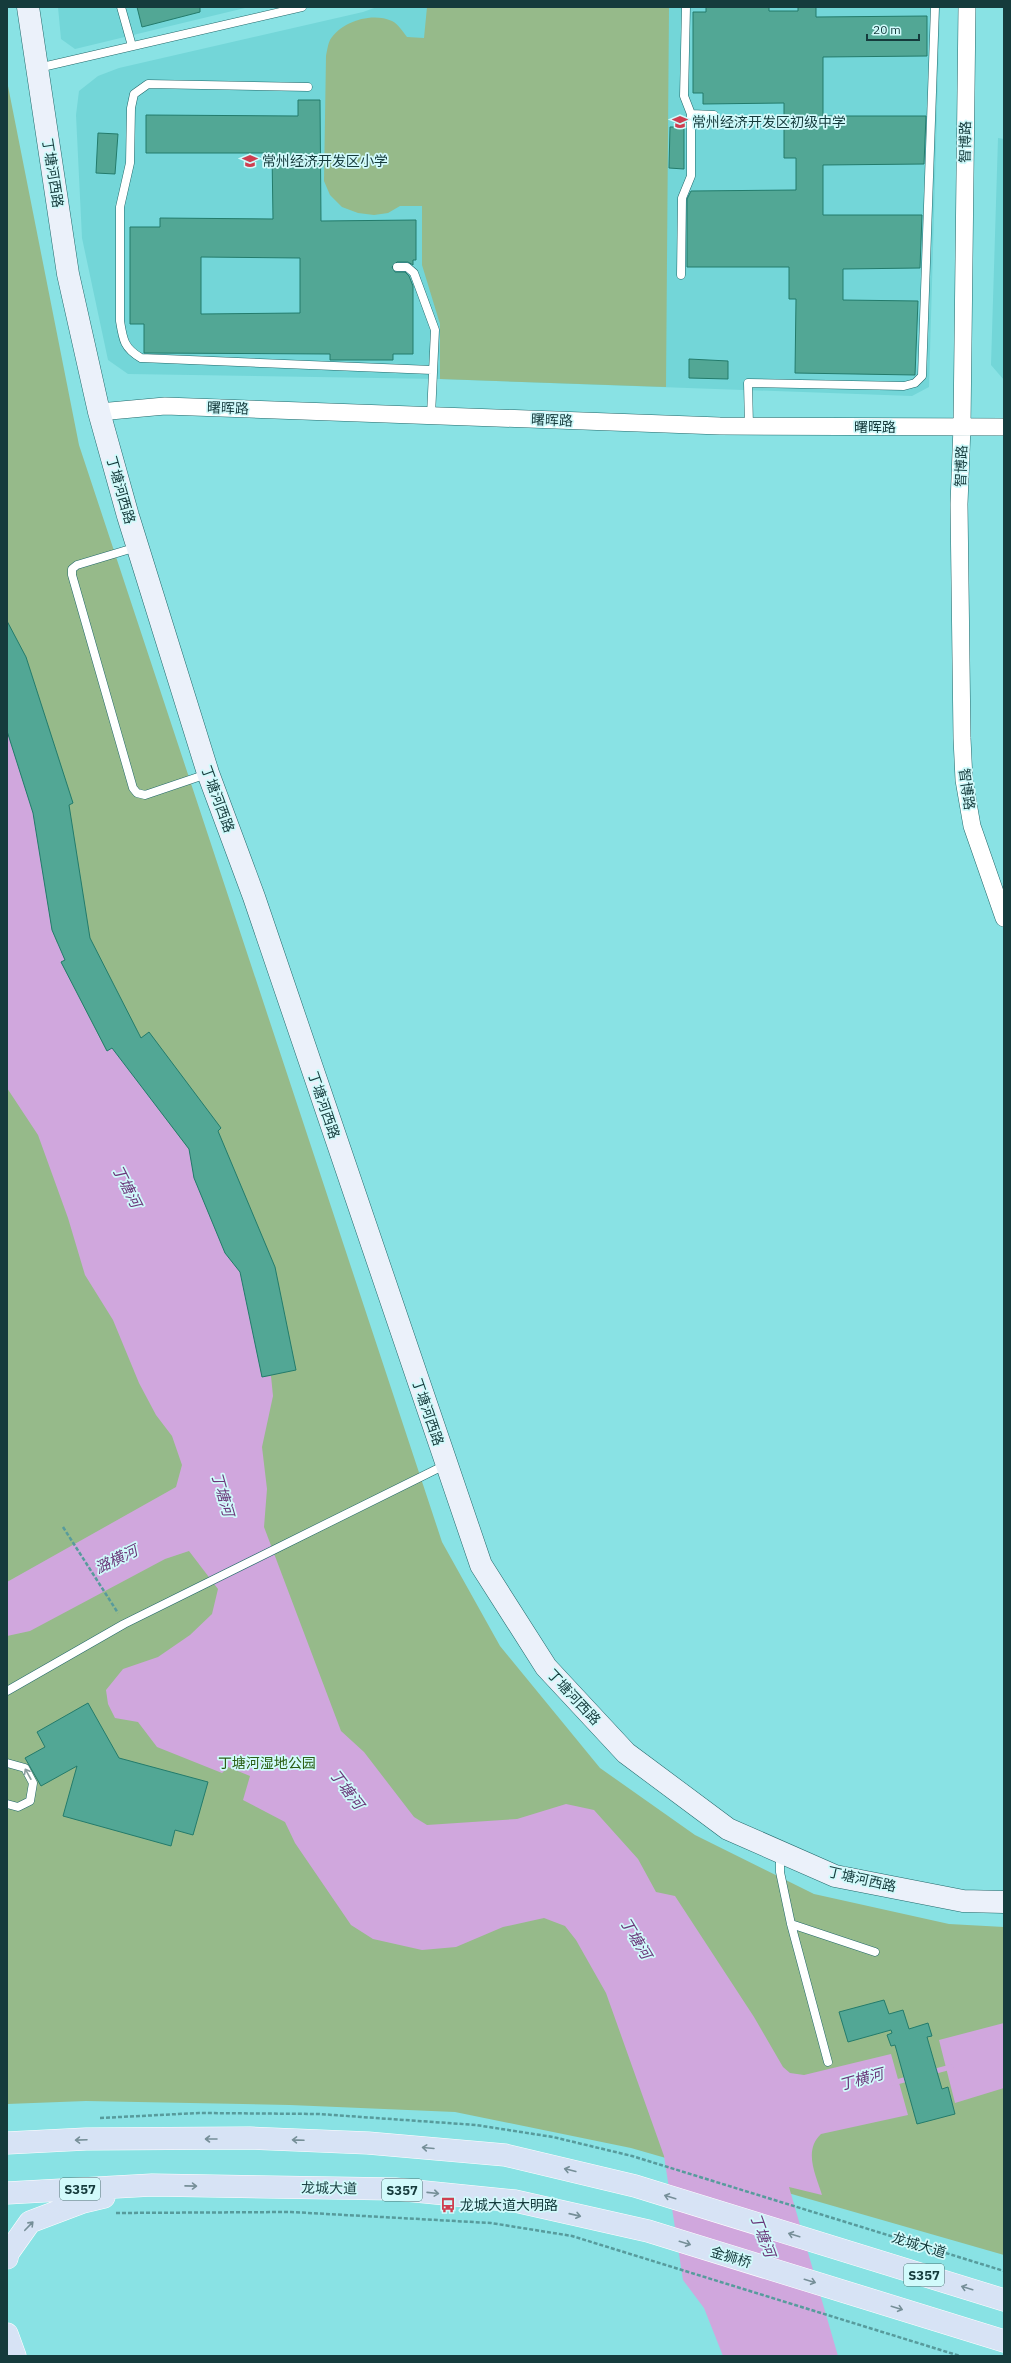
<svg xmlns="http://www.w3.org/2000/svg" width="1011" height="2363" viewBox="0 0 1011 2363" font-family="'IBM Plex Sans','Noto Sans SC',sans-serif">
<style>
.built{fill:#73d6d8}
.green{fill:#96ba8a}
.water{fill:#d0a7dd}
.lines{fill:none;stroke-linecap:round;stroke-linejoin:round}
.stream{stroke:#d0a7dd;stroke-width:5}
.building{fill:#52a795;stroke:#237b6b;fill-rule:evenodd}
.lane-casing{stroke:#22686a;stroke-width:9}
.street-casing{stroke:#22686a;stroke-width:18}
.secondary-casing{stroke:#22686a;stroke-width:23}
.primary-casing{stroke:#fff;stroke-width:23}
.path{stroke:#579b9c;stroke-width:2.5;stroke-dasharray:4 2;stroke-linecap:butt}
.lane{stroke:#fff;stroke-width:8}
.street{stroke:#fff;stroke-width:17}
.secondary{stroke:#ebf1fa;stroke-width:22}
.primary{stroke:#d7e3f5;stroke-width:22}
.oneway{stroke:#8a9d9e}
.oneway2{stroke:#768f98}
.labels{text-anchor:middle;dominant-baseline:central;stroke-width:3.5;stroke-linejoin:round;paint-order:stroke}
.shield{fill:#d1fafb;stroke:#4d7475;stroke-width:1}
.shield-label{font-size:13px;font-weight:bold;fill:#153b3c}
.poi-label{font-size:14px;fill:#153b3c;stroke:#d1fafb;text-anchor:start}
.street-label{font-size:14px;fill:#153b3c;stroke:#d1fafb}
.park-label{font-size:14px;fill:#2b5e14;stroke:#d1fafb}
.water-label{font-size:15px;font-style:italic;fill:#6b387a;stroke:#d1fafb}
</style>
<rect width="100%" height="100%" fill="#89e2e4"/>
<path class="built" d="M58,7H249L75,49L61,39Z
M377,7H940L929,387L912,396L440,379L128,374L108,360L82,238L76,115L79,91L98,76L119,68L363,12Z
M998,138L1004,139V380L991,365Z"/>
<path class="green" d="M427,7H669L666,387L440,379V324L422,265V206H400L388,213L374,215L358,213L342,207L330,195L324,181L326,56C327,51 328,44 330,40C342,21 372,12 392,21C398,24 403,32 407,37L424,38Z
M7,81L79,445L442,1542L500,1646L600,1768L695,1835L814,1894L949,1924L1004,1927V2255L631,2148L455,2112L290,2105L86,2101L7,2104Z"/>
<path class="water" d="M7,731L34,816L52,930L57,943L74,941L77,953L61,962L106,1050L114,1047L118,1055L190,1151L194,1178L225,1253L241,1273L262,1377L271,1376L273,1396L262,1447L267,1489L264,1527L341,1731L364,1752L414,1817L427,1825L517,1819L566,1804L594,1810L638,1859L656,1892L675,1896L754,2017L783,2067L790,2073L804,2075L891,2054L908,2115L821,2134C803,2151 816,2175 822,2195L789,2187L838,2356H723L704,2308L683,2280L664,2156L606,1993L576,1940L565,1926L544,1918L503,1927L456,1947L422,1950L373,1939L351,1925L295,1843L285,1822L243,1800L250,1776L228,1767L222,1773L157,1747L138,1722L115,1718L108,1704L106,1690L123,1669L158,1657L190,1635L212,1614L218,1589L189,1551L165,1559L30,1631L7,1636V1582L176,1487L182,1465L172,1436L156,1415L139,1383L113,1320L85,1275L68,1218L38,1135L7,1088Z
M1004,2023V2088L955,2103L939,2040Z"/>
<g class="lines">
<path class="stream" d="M932,2072L951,2067
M893,2083L911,2078"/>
</g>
<path class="building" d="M137,7H200V12L142,27Z
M706,7H769V11H798V7H816V17L927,16V56L823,57V116H926L924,164L823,165V215H922L920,268L843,269V300L918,301L915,375L795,373L796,299H789V267H687V199L691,191L796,190V158H784V103L703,104V93H693V12H706Z
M298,100H320L321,221L416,220V260H413V265L408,262H397L392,267L395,272H405L409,276L413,286V354H393V360H330V354L144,353V324H130V227H160V218L273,219L272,153H146V115L298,116ZM201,257L300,258V313L201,314Z
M670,127H684V169L669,168Z
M98,133L118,134L115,174L96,173Z
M689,359L728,361V379L689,378Z
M7,621L26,657L73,803L69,805L90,938L141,1038L149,1032L221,1128L218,1131L275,1267L296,1370L262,1377L240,1272L225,1253L194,1178L189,1149L112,1048L107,1051L61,962L65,960L52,930L33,813L7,731Z
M88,1703L119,1758L208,1782L193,1835L175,1830L171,1846L63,1816L77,1766L41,1786L25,1758L45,1747L37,1732Z
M884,2000L889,2014L903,2010L909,2029L928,2023L932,2036L927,2037L942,2089L948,2087L955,2114L917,2124L895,2045L891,2046L887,2035L892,2033L891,2030L848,2042L839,2012Z"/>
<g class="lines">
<g class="lane-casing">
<path id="lane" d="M121,7L132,46
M38,68L302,7
M308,87L148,84L134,94L131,108L130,163L120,207V321C123,340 124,348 141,358L432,370
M691,114L714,115
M397,267H407L414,273L435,330L431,415
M681,275L682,198L691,176V114L684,96L686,7
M749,426L748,383L904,386L915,383L922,376L935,7
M137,547L77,565L72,569V575L133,788L137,793L145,795L207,774
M7,1691L124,1624L445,1465
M7,1763L25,1768L33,1783L30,1801L18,1807L7,1804
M780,1855V1872L791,1924L828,2062
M791,1924L875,1952"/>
</g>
<g class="street-casing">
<path id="street" d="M967,7L962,426L959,504L962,738L964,780L972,826L1004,918
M99,412L165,406L720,426L1004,427"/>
</g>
<g class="secondary-casing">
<path id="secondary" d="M28,7L68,274L99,412L128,516L208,773L254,897L481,1565L546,1667L626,1753L728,1829L835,1876L963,1901L1004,1902"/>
</g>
<g class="primary-casing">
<path id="primary" d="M7,2143L86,2139L250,2138L368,2143L505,2155L635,2186L1004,2300
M7,2193L152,2185L395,2189L515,2201L648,2231L1004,2341
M7,2258L8,2253L30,2222L83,2202L104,2197
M7,2334L15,2356"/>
</g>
<path class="path" d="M63,1527L118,1613
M100,2118L199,2113L319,2114L476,2125L553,2137L632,2156L1004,2271
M116,2213L291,2212L491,2223L572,2236L960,2356"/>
<use href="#lane" class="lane"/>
<use href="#street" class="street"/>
<use href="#secondary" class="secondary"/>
<use href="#primary" class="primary"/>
</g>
<defs><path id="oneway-shaft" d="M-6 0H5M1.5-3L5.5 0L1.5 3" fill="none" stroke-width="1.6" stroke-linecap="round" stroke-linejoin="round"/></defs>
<use class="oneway" href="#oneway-shaft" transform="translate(28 1774) rotate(-119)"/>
<g class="oneway2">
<use href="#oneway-shaft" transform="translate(211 2139) rotate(180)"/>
<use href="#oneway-shaft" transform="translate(81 2140) rotate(178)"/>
<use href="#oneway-shaft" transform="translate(298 2140) rotate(-178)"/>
<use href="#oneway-shaft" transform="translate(428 2148) rotate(-175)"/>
<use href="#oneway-shaft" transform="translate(570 2170) rotate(-166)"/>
<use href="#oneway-shaft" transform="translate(191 2186) rotate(1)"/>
<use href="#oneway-shaft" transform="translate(433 2193) rotate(6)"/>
<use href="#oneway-shaft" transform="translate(670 2197) rotate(-163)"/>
<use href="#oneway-shaft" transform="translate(575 2215) rotate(13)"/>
<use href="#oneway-shaft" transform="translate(29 2226) rotate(-46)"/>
<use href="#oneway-shaft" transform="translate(794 2235) rotate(-163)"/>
<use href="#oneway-shaft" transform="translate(685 2243) rotate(17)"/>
<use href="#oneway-shaft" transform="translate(810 2281) rotate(17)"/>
<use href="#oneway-shaft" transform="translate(967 2288) rotate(-163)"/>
<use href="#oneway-shaft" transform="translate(897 2308) rotate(17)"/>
</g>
<defs>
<g id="school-bare" transform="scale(1.2)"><path d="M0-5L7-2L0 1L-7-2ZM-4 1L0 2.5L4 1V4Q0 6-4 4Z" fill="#cf3e50" stroke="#d1fafb" stroke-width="2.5" paint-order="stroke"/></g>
<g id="bus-bare" transform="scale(1.2)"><path d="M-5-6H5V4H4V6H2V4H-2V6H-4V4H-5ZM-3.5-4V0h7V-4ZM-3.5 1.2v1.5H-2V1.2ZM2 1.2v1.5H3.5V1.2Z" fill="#cf3e50" stroke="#d1fafb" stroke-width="2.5" paint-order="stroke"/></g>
</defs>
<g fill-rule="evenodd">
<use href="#school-bare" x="680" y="122"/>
<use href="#school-bare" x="250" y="161"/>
<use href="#bus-bare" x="448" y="2205"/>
</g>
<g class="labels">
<g class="shield">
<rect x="60" y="2178" width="40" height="22" rx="3"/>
<rect x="382" y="2179" width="40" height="22" rx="3"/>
<rect x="904" y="2264" width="40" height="22" rx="3"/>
</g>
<g class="shield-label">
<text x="80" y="2189">S357</text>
<text x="402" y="2190">S357</text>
<text x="924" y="2275">S357</text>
</g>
<g class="poi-label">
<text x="692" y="122">常州经济开发区初级中学</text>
<text x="262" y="161">常州经济开发区小学</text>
<text x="460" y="2205">龙城大道大明路</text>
</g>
<g class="street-label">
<text transform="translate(965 142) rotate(-89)">智博路</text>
<text transform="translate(53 173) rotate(81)">丁塘河西路</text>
<text transform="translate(228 408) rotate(2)">曙晖路</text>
<text transform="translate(552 420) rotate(2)">曙晖路</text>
<text x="875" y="427">曙晖路</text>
<text transform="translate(961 466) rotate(-88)">智博路</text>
<text transform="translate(121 490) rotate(74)">丁塘河西路</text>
<text transform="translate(967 789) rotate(82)">智博路</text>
<text transform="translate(218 799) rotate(70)">丁塘河西路</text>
<text transform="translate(324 1105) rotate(71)">丁塘河西路</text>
<text transform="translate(428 1412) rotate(71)">丁塘河西路</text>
<text transform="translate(574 1697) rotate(47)">丁塘河西路</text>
<text transform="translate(862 1879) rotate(13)">丁塘河西路</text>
<text transform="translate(329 2188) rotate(1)">龙城大道</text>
<text transform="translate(919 2245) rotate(17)">龙城大道</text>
<text transform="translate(731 2257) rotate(17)">金狮桥</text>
</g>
<g class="park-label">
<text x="267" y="1763">丁塘河湿地公园</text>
</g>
<g class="water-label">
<text transform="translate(127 1186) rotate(63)">丁塘河</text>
<text transform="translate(223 1494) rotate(74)">丁塘河</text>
<text transform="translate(116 1559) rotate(-26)">潞横河</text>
<text transform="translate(347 1789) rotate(53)">丁塘河</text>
<text transform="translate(636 1938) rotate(59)">丁塘河</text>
<text transform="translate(861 2079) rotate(-15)">丁横河</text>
<text transform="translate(763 2235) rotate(70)">丁塘河</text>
</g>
</g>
<rect width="1011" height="2363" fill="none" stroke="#153b3c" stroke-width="16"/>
<path d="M867 34v6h52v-6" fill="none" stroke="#153b3c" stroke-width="2"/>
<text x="873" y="34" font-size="12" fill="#153b3c" stroke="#d1fafb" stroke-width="3" paint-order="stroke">20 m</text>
</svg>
